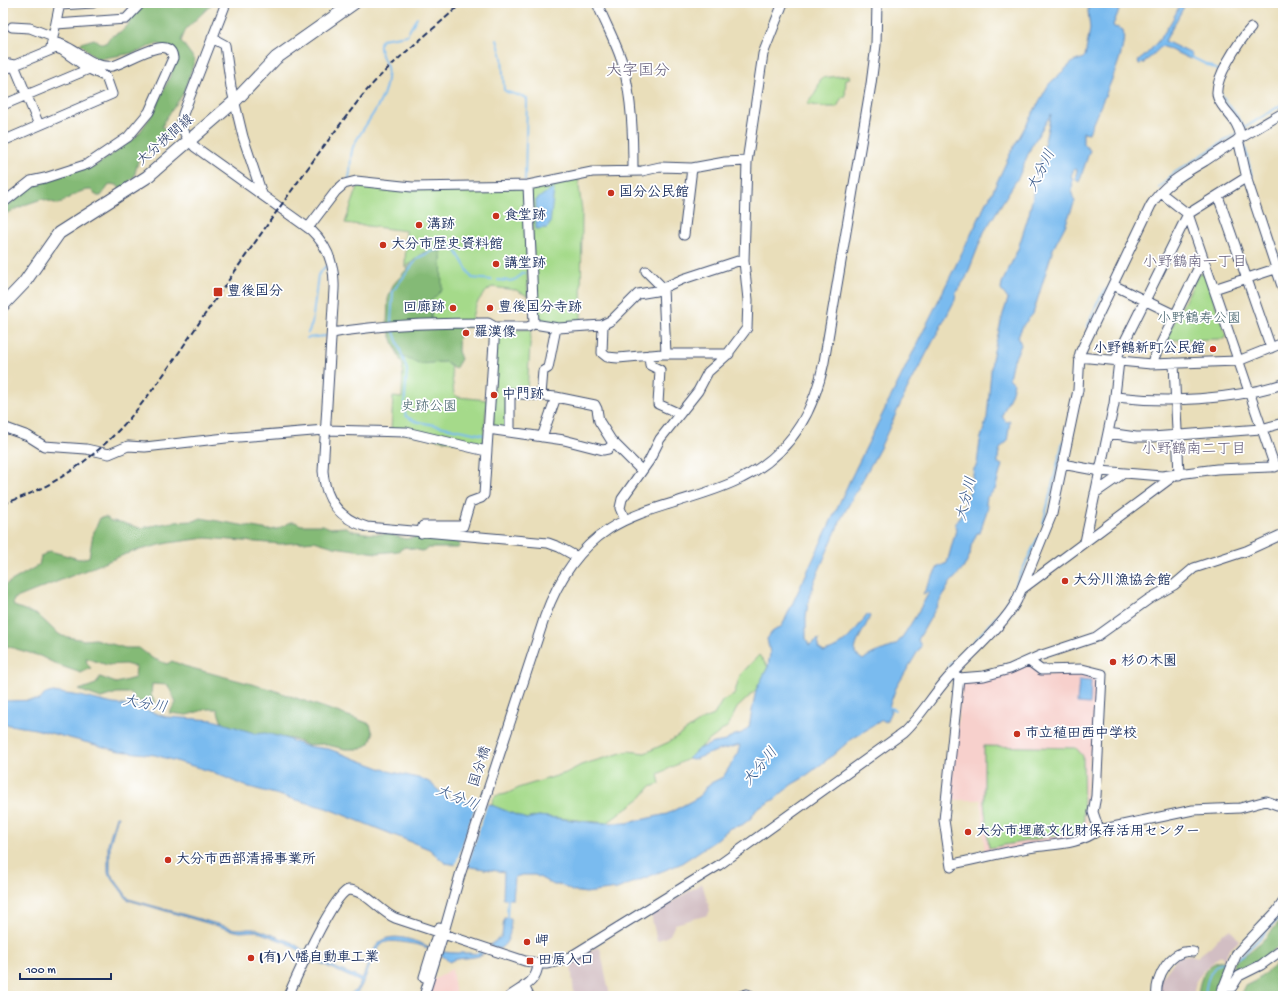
<svg xmlns="http://www.w3.org/2000/svg" width="1286" height="999" viewBox="0 0 1286 999" font-family="'Gochi Hand','Klee One',sans-serif">
<style>
.built{fill:#f7d0cc}
.industrial{fill:#d2bec3}
.green{fill:#a5da8a;stroke:#608474}
.forest{fill:#84ba76;stroke:#50746a}
.water{fill:#7abbef;stroke:#4a75a6;fill-rule:evenodd}
.pier{fill:#e9deba}
.lines{fill:none;stroke-linecap:round;stroke-linejoin:round}
.stream{stroke:#7abbef;stroke-width:2}
.minor-casing{stroke:#3a496c;stroke-width:11}
.major-casing{stroke:#3a496c;stroke-width:14}
.minor{stroke:#fff;stroke-width:9}
.major{stroke:#fff;stroke-width:12}
.rail{stroke:#1b2f5e;stroke-width:2;stroke-dasharray:6 3;stroke-linecap:butt}
.poi-dot{fill:#c8321e;stroke:#fff;stroke-width:1.5}
.labels{text-anchor:middle;dominant-baseline:central;stroke-width:3.5;stroke-linejoin:round;paint-order:stroke}
.street-label{font-size:14px;fill:#1b2f5e;stroke:#fff}
.poi-label{font-size:14px;font-weight:bold;fill:#1b2f5e;stroke:#fff;text-anchor:start}
.park-label{font-size:14px;fill:#44626b;stroke:#fff}
.water-label{font-size:15px;font-style:italic;fill:#38598a;stroke:#fff}
.neighbourhood-label{font-size:15px;fill:#625c79;stroke:#fff}
.quarter-label{font-size:16px;fill:#625c79;stroke:#fff}
</style>
<rect width="100%" height="100%" fill="#fff"/>
<filter id="ink" filterUnits="userSpaceOnUse"><feTurbulence type="fractalNoise" baseFrequency=".025" numOctaves="2"/><feDisplacementMap in="SourceGraphic" scale="8" xChannelSelector="R" yChannelSelector="G"/><feConvolveMatrix kernelMatrix="1 2 1 2 8 2 1 2 1" color-interpolation-filters="sRGB"/></filter>
<filter id="wash" filterUnits="userSpaceOnUse"><feTurbulence type="fractalNoise" baseFrequency=".012" numOctaves="4" result="noise"/><feDisplacementMap in="SourceGraphic" scale="16" xChannelSelector="R" yChannelSelector="G"/><feGaussianBlur stdDeviation="0.9" result="paint"/><feColorMatrix in="noise" values="0 0 0 0 0 0 0 0 0 0 0 0 0 0 0 0 0 1.4 0 .05"/><feComposite in="paint" operator="in"/></filter>
<g filter="url(#wash)">
<rect width="100%" height="100%" fill="#e9deba"/>
<path class="built" d="M1029,664L1038,673L1055,674L1079,672L1101,676L1088,772L1085,809V816L1091,832L1083,837L985,856L981,800H949L962,682Z
M452,969L456,996H427L432,981Z"/>
<path class="industrial" d="M702,883L710,910L708,915L675,924L670,935L657,941L651,915Z
M1231,929L1239,941L1228,951L1224,960L1221,955L1203,971L1196,981L1193,996H1159L1160,981L1178,956L1191,955L1197,957L1210,947L1221,935Z
M596,948H600L610,996H574L571,964Z"/>
<path class="green" d="M849,75L850,78L846,79L845,97H842L837,107H824L807,104L816,92L821,78Z
M578,178L582,211L581,323L575,326L537,323L530,187Z
M359,184L524,188L528,296L516,290L492,287C477,297 473,310 470,327H431V301L441,251L424,252L405,268L406,231L345,223Z
M1199,273L1205,274L1226,336L1224,339L1169,340L1167,337Z
M531,329L527,392H509L508,430L493,429L496,331Z
M398,355L415,362H445L451,367L454,394L458,397L487,400L483,447L391,431L393,397L402,398L403,365Z
M759,655L768,667L756,690L737,708L728,726L698,749L688,759L658,774L660,784L650,787L642,797L607,823L538,816L526,819L491,805L495,796L506,794L521,787L566,773L581,765L601,759L628,751L645,753L669,742L702,720L714,715L722,701L734,695L740,675Z
M984,746L1076,748L1083,756L1084,827L1069,833L989,848L984,802Z"/>
<path class="forest" d="M146,3H213L186,29L181,41L195,60L183,94L165,120L162,127L169,130L170,136L155,149L150,150L145,156L139,158L134,177L121,190L117,185L110,184L101,196H97L91,190C79,189 69,199 58,204L42,199L27,204L3,215V209L32,186L81,168L94,167L100,163L135,138L140,132L154,112L178,58L174,50L158,44L150,46L141,51L128,54L98,59L93,56L81,44V43L94,39L101,43H106L110,37L122,31L128,25L131,18Z
M441,251L442,290L431,301V327H459L458,351L461,359L455,369L445,362L421,364L398,355L387,326L388,299L393,285L415,260L427,252Z
M106,517L111,521L120,522L140,528L173,522L194,521L201,518L269,530L277,529L291,522H295L301,525H323L330,528L346,527L353,531L372,534H389L406,539L423,535L458,541L460,545L458,548H429L422,551L405,547L398,551L377,553L334,547L314,541L281,544L206,538L168,543L131,552L14,599L13,603L14,606L38,615L56,632L62,636L84,640L95,639L125,648H139L152,658L167,664L172,661L184,666L270,689L357,719L370,724L373,734L370,743L362,749H345L323,744L307,745L293,739L256,735L223,726L217,709H207L187,715L169,713L176,703L168,685L152,684L151,695L155,703L137,701L131,693H117L101,698L79,690L96,684L100,677L116,683L135,678L136,667L125,664L107,665L86,658L87,664L91,668L81,673L58,665L40,656L3,645V586L39,565L41,556L50,551L79,559L89,557L93,534L100,518Z
M1283,916V942L1263,959L1230,978L1234,962C1254,950 1270,936 1283,916Z
M1283,958V988L1281,989L1278,996H1226L1234,994L1236,996L1241,993L1245,986L1257,980Z
M1224,961L1227,964L1224,976L1213,996H1198C1199,980 1205,962 1224,961Z"/>
<path class="water" d="M1089,3H1122L1113,25L1114,27L1119,28L1123,30C1129,52 1097,110 1089,133L1083,132V144L1090,150L1079,182L1075,179L1077,170L1074,169L1071,176C1075,183 1069,193 1075,201L1065,226L1053,249L1033,314L1024,324L1018,336L1021,345L1012,364L1009,378L1014,383C1012,396 1006,404 1002,416L1006,422L1010,421L1007,442C999,447 998,453 998,463L1002,465L995,490L987,497L986,504L988,507L980,533H977L971,546L970,555L963,569L950,583L918,640L921,646L896,688L889,707L891,711L886,722L882,720L849,741L832,756L803,778L791,785L775,799L757,809L750,819L742,825L730,828L715,841L680,864L655,874L617,889L586,893L572,891L561,885H554L535,875H522L515,877L513,899H503L504,872L445,863L429,849L326,808L242,785L213,772L155,755L119,751L35,729L3,724V701L40,700L45,694L53,692L80,696L113,704L135,706L166,717L213,720L257,734L265,733L285,738L305,746L329,749L388,771L422,779L429,782L444,795L453,799L489,804L526,819L538,816L597,823H627L667,814L699,797L709,784L723,777L737,755L740,745L716,751L693,760L688,759L698,749L714,743L726,741L732,736L742,733L749,727L756,690L768,667L770,653L767,639L772,632L782,626L851,478L982,212L986,201L989,199L1011,152L1049,84L1074,61L1082,59L1085,56L1090,29L1088,11ZM1051,114L1029,214L1018,249L1002,283L1001,290L1008,299L1003,314L992,359L987,418L980,441L977,464L974,469L970,490L960,516L955,525L956,530L947,563L938,567L923,594L929,592C926,599 901,642 896,644C885,651 873,651 863,660L855,654C854,642 866,628 870,616L868,614C855,630 845,647 824,652L818,648L819,639L809,645L806,638V617L808,603L814,582L841,519L880,448L907,390L955,300L956,292L966,278L984,232L1019,176L1031,147Z
M1180,3H1186L1165,41L1192,54L1190,59L1162,46L1144,63L1139,64L1138,61C1153,51 1175,20 1180,3Z
M551,189H554L550,224L547,228L536,229V200Z
M1079,680L1091,681L1090,704L1077,703Z
M116,816H118L110,844V873L129,899L235,929H257L291,942L322,962L362,979C367,969 369,957 375,948C390,925 422,945 440,951C454,955 469,951 483,955C471,959 457,957 449,962C442,953 425,946 414,944C406,943 395,940 386,942C372,946 367,985 354,996H347L355,991L361,982L320,963L287,943L256,931L240,932L231,930L128,900L108,873V844Z
M504,918H511C510,930 511,942 499,949L490,945L502,936Z"/>
<path class="pier" d="M477,801L488,802L467,868L455,866Z"/>
<g class="lines">
<path class="stream" d="M497,40L502,57L504,90L507,92L525,97L527,99L525,181
M1189,56L1220,71
M1221,94L1242,123L1244,128L1242,130
M1244,128L1283,104
M1244,142L1252,178
M348,180C352,174 349,157 353,147C363,125 385,104 387,79C387,76 388,71 387,67C384,59 376,47 382,39L407,35L417,17
M1254,184L1258,198
M1159,188L1174,173L1237,133
M1269,233L1283,273
M498,280C508,281 515,283 521,274L525,273
M391,322L393,291L418,258L432,251L449,247L455,249L472,278L492,280
M1087,328L1097,303L1106,289
M393,329L407,370L404,409L406,416L414,421L484,435
M308,333L312,324L318,275L326,266
M307,338L326,336
M1043,524L1063,441
M948,665L957,661L1005,607L1038,537
M888,707L895,710
M507,919L508,897
M477,954L485,951
M1238,959L1260,938L1283,912
M1205,996C1206,981 1211,962 1229,962"/>
</g>
</g>
<g filter="url(#ink)">
<g class="lines">
<g class="minor-casing">
<path id="minor" d="M226,3L183,114C179,127 186,138 195,147L311,230C328,246 335,266 334,289L323,471C325,499 339,519 367,527L548,543L559,547L577,557
M597,3C605,23 617,44 623,65C632,99 633,136 633,171
M60,5L93,3
M56,24L126,19L141,3
M12,27L30,28L53,37
M212,38L225,45L231,87L243,137L262,194
M51,47L60,3
M9,64L14,65L39,125
M3,70L56,48L62,50L89,69L106,77L112,94L3,141
M3,105L89,69
M1241,137C1237,117 1225,114 1218,98C1211,82 1240,40 1251,28
M1238,139L1248,183L1283,289
M528,185L534,324
M1161,193L1188,214L1275,467
M1218,196L1271,348
M3,203L31,181L45,178L88,164L128,137L149,112L173,58C171,31 124,65 112,66C94,68 82,54 67,47C62,44 57,43 52,42
M308,228L336,191L344,184L356,181L412,187L528,185L592,172L642,171L660,167L692,168L725,162L747,161
M684,235L692,168
M646,271L663,288L666,354
M1113,285L1175,315
M1214,289L1272,270
M603,325L602,353L607,357L618,358L662,354H729
M332,333C384,324 435,323 488,323L495,327H528L534,324L558,328L602,325L612,320L638,294L656,291L683,279L744,259
M649,355L650,365L660,370L658,404L680,414
M1079,357L1151,364L1238,361L1283,343
M1115,361L1188,214L1247,177
M1174,363L1179,475
M1151,364L1203,259
M541,395L543,371L548,368L556,328
M1115,397C1168,403 1232,400 1283,384
M3,427L28,436L44,446L86,449L109,454L128,446L145,447L226,438L325,430L406,432L486,451
M488,429L564,440L603,450L608,449L614,443
M510,431V393L556,397L595,405L597,409L599,421L611,440L640,469
M1108,433L1136,437H1152L1261,429L1283,423
M542,437L556,397
M1062,464L1100,471L1162,476L1217,469L1271,467L1283,465
M1095,493L1124,473
M625,520L620,508L622,499L649,461L660,439L698,391L708,372L726,356L747,328L748,300L744,261L747,162L763,54L783,3
M421,533L423,526H463L470,502L481,498L484,495L495,327
M1085,542L1114,404L1119,361
M1022,589L1175,475
M953,672L959,678L944,820L951,867L953,864C980,859 1007,851 1035,847C1057,844 1080,844 1099,830L1093,812L1096,796L1102,674L1082,669L1041,670L1029,661
M959,678L984,676L1010,669L1039,656L1096,637L1149,599L1174,585L1194,568L1246,551L1283,534
M1099,830L1193,810L1240,808L1266,801L1283,807
M424,977L439,928
M524,986L529,996
M1223,987H1232L1239,976L1261,965L1283,949
M288,996C296,978 333,895 348,890C366,890 379,911 395,918L525,961L546,964L565,960L719,865L903,733C920,717 932,696 948,678C967,657 1005,624 1017,600L1052,514L1078,390L1080,353L1151,205C1164,184 1185,173 1205,161C1230,144 1257,128 1283,113
M424,996L443,935L460,875L545,616C558,580 577,550 609,529C629,516 653,509 676,502C698,495 721,489 742,478C789,455 814,412 824,362L871,84L876,45L877,3
M510,996C524,986 537,982 538,964
M740,996L747,994L752,996
M1157,996C1154,978 1172,947 1193,952
M1220,996L1237,953L1277,911L1283,902"/>
</g>
<g class="major-casing">
<path id="major" d="M3,305L24,283L59,233L147,177L235,101L276,58L354,3"/>
</g>
<use href="#minor" class="minor"/>
<use href="#major" class="major"/>
<path class="rail" d="M3,504C114,467 154,386 217,297C263,231 309,164 359,100C388,63 428,35 462,3"/>
</g>
</g>
<g class="poi-dot">
<circle cx="611" cy="193" r="4"/>
<circle cx="496" cy="216" r="4"/>
<circle cx="419" cy="225" r="4"/>
<circle cx="383" cy="245" r="4"/>
<circle cx="496" cy="264" r="4"/>
<rect x="213" y="287" width="10" height="10" rx="2"/>
<circle cx="453" cy="308" r="4"/>
<circle cx="490" cy="308" r="4"/>
<circle cx="466" cy="333" r="4"/>
<circle cx="1213" cy="349" r="4"/>
<circle cx="494" cy="395" r="4"/>
<circle cx="1065" cy="581" r="4"/>
<circle cx="1113" cy="662" r="4"/>
<circle cx="1017" cy="734" r="4"/>
<circle cx="968" cy="832" r="4"/>
<circle cx="168" cy="860" r="4"/>
<circle cx="527" cy="942" r="4"/>
<circle cx="251" cy="958" r="4"/>
<rect x="526" y="957" width="8" height="8" rx="2"/>
</g>
<g class="labels">
<g class="street-label">
<text transform="translate(166 141) rotate(-41)">大分挾間線</text>
<text transform="translate(481 767) rotate(-72)">国分橋</text>
</g>
<g class="poi-label">
<text x="619" y="193">国分公民館</text>
<text x="504" y="216">食堂跡</text>
<text x="427" y="225">溝跡</text>
<text x="391" y="245">大分市歴史資料館</text>
<text x="504" y="264">講堂跡</text>
<text x="227" y="292">豊後国分</text>
<text x="445" y="308" text-anchor="end">回廊跡</text>
<text x="498" y="308">豊後国分寺跡</text>
<text x="474" y="333">羅漢像</text>
<text x="1205" y="349" text-anchor="end">小野鶴新町公民館</text>
<text x="502" y="395">中門跡</text>
<text x="1073" y="581">大分川漁協会館</text>
<text x="1121" y="662">杉の木園</text>
<text x="1025" y="734">市立稙田西中学校</text>
<text x="976" y="832">大分市埋蔵文化財保存活用センター</text>
<text x="176" y="860">大分市西部清掃事業所</text>
<text x="535" y="942">岬</text>
<text x="259" y="958">(有)八幡自動車工業</text>
<text x="538" y="961">田原入口</text>
</g>
<g class="park-label">
<text x="1199" y="319">小野鶴寿公園</text>
<text x="429" y="407">史跡公園</text>
</g>
<g class="water-label">
<text transform="translate(1042 171) rotate(-63)">大分川</text>
<text transform="translate(967 499) rotate(-76)">大分川</text>
<text transform="translate(145 705) rotate(10)">大分川</text>
<text transform="translate(761 767) rotate(-50)">大分川</text>
<text transform="translate(457 799) rotate(22)">大分川</text>
</g>
<g class="neighbourhood-label">
<text x="1195" y="263">小野鶴南一丁目</text>
<text x="1194" y="450">小野鶴南二丁目</text>
</g>
<g class="quarter-label">
<text x="638" y="72">大字国分</text>
</g>
</g>
<rect width="1286" height="999" fill="none" stroke="#fff" stroke-width="16"/>
<path d="M20 973v6h91v-6" fill="none" stroke="#1b2f5e" stroke-width="2"/>
<text x="26" y="973" font-size="12" fill="#1b2f5e" stroke="#ffffff" stroke-width="3" paint-order="stroke">100 m</text>
</svg>
